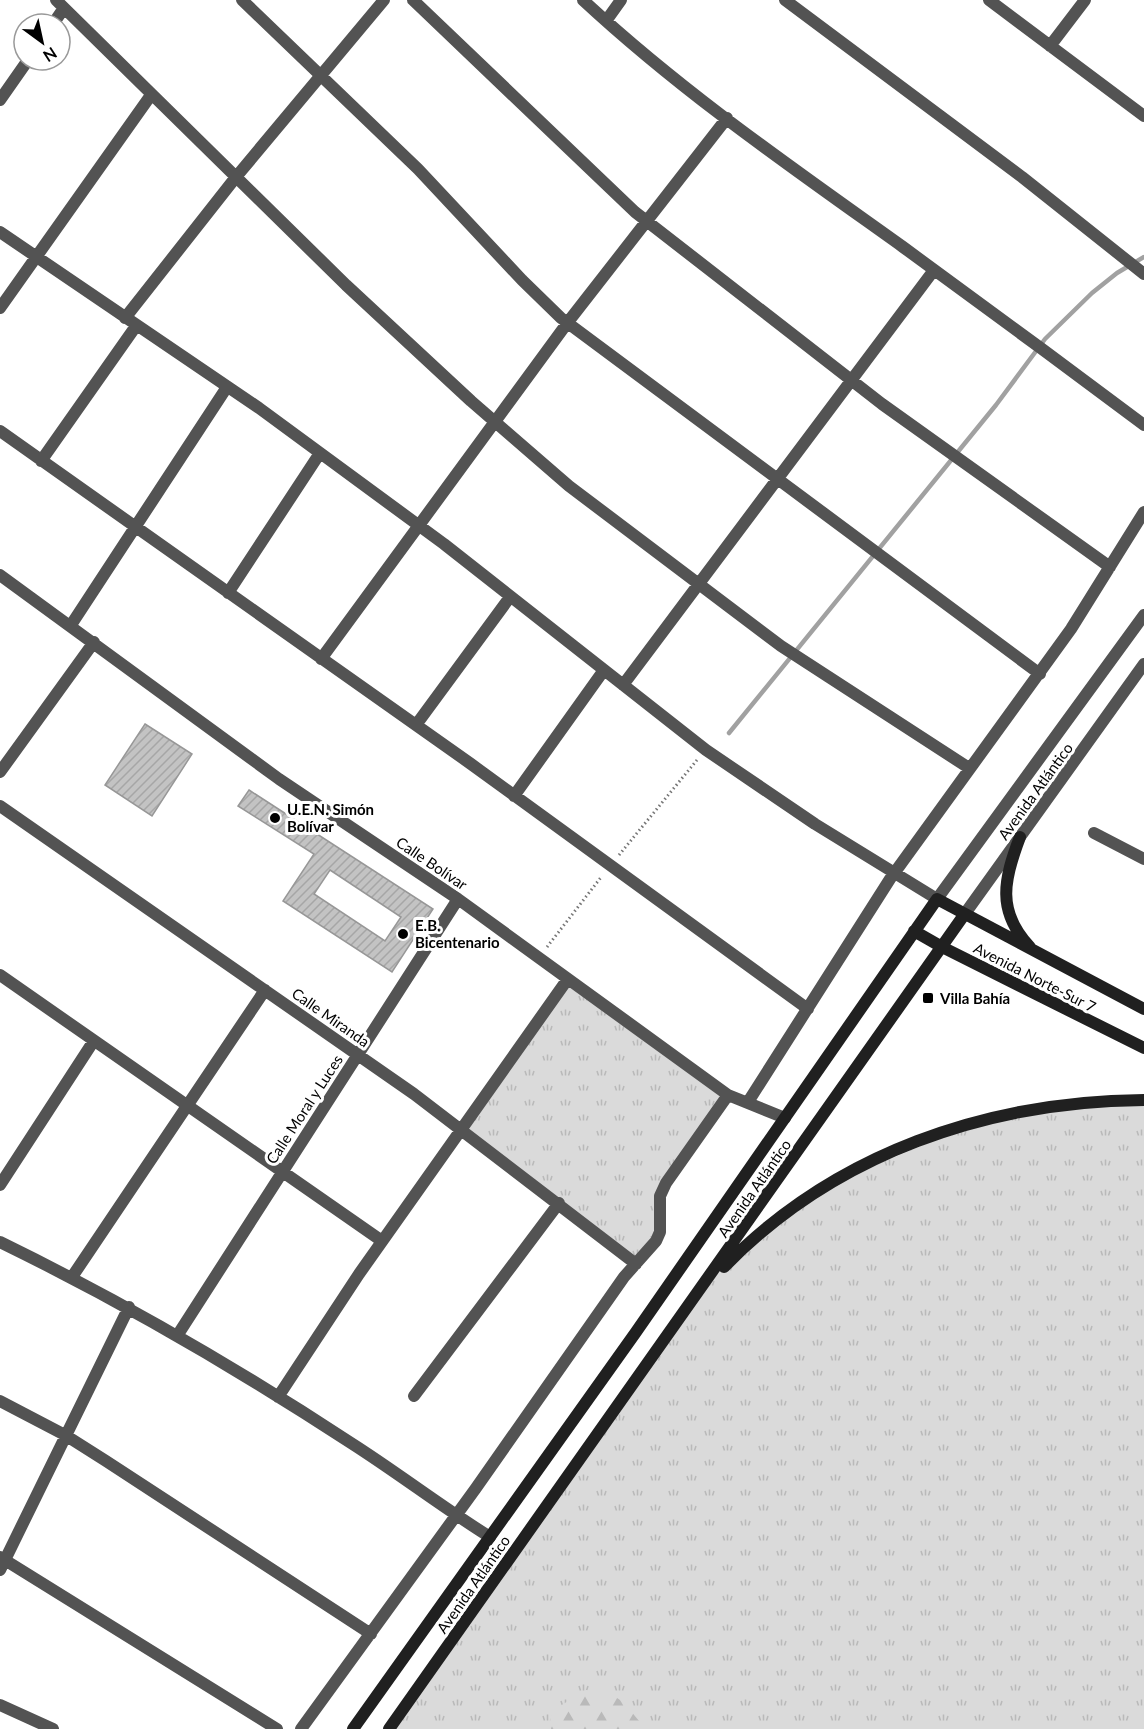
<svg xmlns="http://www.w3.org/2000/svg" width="1144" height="1729" viewBox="0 0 1144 1729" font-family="Lato,sans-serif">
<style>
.grass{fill:url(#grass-tufts)}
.forest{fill:url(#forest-firs)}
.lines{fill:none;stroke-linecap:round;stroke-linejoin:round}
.stream{stroke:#a1a1a1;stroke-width:4.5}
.building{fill:url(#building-hatch);stroke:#979797;stroke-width:1.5;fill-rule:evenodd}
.path{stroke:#757575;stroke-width:3;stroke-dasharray:1.5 3;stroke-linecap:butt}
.minor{stroke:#535353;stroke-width:12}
.tertiary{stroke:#535353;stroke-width:12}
.secondary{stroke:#202020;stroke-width:12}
.poi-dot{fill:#000;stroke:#fff;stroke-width:2}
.labels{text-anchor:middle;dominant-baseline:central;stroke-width:6;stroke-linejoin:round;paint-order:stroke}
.street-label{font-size:15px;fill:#000;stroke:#fff}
.poi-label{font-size:15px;font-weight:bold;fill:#000;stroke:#fff;text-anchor:start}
</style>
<defs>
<pattern id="grass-tufts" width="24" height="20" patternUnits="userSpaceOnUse" patternTransform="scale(1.5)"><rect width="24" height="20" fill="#dadada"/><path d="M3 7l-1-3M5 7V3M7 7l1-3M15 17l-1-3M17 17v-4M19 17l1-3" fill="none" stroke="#b9b9b9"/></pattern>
<pattern id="forest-firs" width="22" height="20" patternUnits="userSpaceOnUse" patternTransform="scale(1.5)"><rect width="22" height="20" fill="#dadada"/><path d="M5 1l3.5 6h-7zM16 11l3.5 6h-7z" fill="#b9b9b9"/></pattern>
<pattern id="building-hatch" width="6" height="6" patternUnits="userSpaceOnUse" patternTransform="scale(1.5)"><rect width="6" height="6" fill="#c3c3c3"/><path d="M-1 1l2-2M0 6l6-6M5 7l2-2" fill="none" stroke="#a6a6a6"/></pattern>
</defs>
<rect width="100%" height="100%" fill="#fff"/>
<path class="grass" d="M567,980L728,1095L666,1183L660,1223L636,1264L460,1128Z
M1144,1100V1729H389L696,1296L733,1258L825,1186L993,1116Z"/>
<path class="forest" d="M586,1690C600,1692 615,1693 626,1705C634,1714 638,1722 649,1729H551L550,1717L560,1706Z"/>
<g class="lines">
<path class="stream" d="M729,733L996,405L1045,339L1092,293L1117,273L1144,257"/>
</g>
<path class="building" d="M145,724L192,754L152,816L105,785Z
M249,790L433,909L392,972L283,901L314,854L238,806ZM330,870L401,917L385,941L314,894Z"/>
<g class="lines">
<path class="path" d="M619,855L697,760
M547,947L602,876"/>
<path class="minor" d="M56,0L346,285L471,401L569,486L781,646L969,768
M242,0L418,169L522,280L561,318L1040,674
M413,0L635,212L882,404L1110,567
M583,0C682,92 794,169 903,247C984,306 1064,365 1144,425
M785,0L1022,177L1144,274
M989,0L1144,116
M606,21L621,0
M53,24L64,8
M1050,46L1085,0
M0,100L28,60
M0,232L259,408L444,544L706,750L815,824L937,899
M0,308L151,95
M125,318L236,177L384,0
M0,431L471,764L808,1009
M41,461L136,326
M0,575L279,779L458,899L728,1095L785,1118
M228,593L320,453
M71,625L227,387
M321,659L568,322L727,118
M623,685L934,270
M416,725L510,597
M0,772L94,642
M514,796L604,670
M0,806L414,1094L636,1264
M1094,833L1144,859
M0,975L382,1241
M748,1102L890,879L1071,629L1144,512
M0,1185L93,1042
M0,1242C121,1301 238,1369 351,1443C398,1473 442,1507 490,1537
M72,1277L265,990
M177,1336L458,899
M414,1396L559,1203
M278,1397L359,1274L567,980
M0,1401L65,1435L106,1461L371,1634
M0,1557L277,1729
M0,1570L129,1307
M0,1705L53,1729
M301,1729L476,1488L624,1277L656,1241L660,1232V1196L666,1183L728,1095"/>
<path class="tertiary" d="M937,899L1144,615
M964,915L1144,664"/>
<path class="secondary" d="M1020,837C1004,879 996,911 1030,947
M914,931L942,947L1144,1048
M724,1267C835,1153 988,1101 1144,1100
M353,1729L636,1332L937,899L1144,1009
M389,1729L964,915"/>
</g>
<g class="poi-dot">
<circle cx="275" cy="818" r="6"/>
<circle cx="403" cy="934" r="6"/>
<rect x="922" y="992" width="12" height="12" rx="3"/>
</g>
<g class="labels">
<g class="street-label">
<text transform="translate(1035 791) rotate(-54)">Avenida Atlántico</text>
<text transform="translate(432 863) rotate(34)">Calle Bolívar</text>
<text transform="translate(1035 977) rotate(27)">Avenida Norte-Sur 7</text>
<text transform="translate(331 1017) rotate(35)">Calle Miranda</text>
<text transform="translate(304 1109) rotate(-57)">Calle Moral y Luces</text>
<text transform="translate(754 1188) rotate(-55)">Avenida Atlántico</text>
<text transform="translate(473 1584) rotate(-55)">Avenida Atlántico</text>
</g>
<g class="poi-label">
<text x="287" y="809">U.E.N. Simón<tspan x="287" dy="17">Bolívar</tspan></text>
<text x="415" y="925">E.B.<tspan x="415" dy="17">Bicentenario</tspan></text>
<text x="940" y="998">Villa Bahía</text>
</g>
</g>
<g transform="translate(42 42) rotate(147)"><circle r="28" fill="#ffffff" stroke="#999999" stroke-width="1.5"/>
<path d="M0-4.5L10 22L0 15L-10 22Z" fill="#000000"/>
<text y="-9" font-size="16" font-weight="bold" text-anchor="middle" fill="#000000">N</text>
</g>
</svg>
